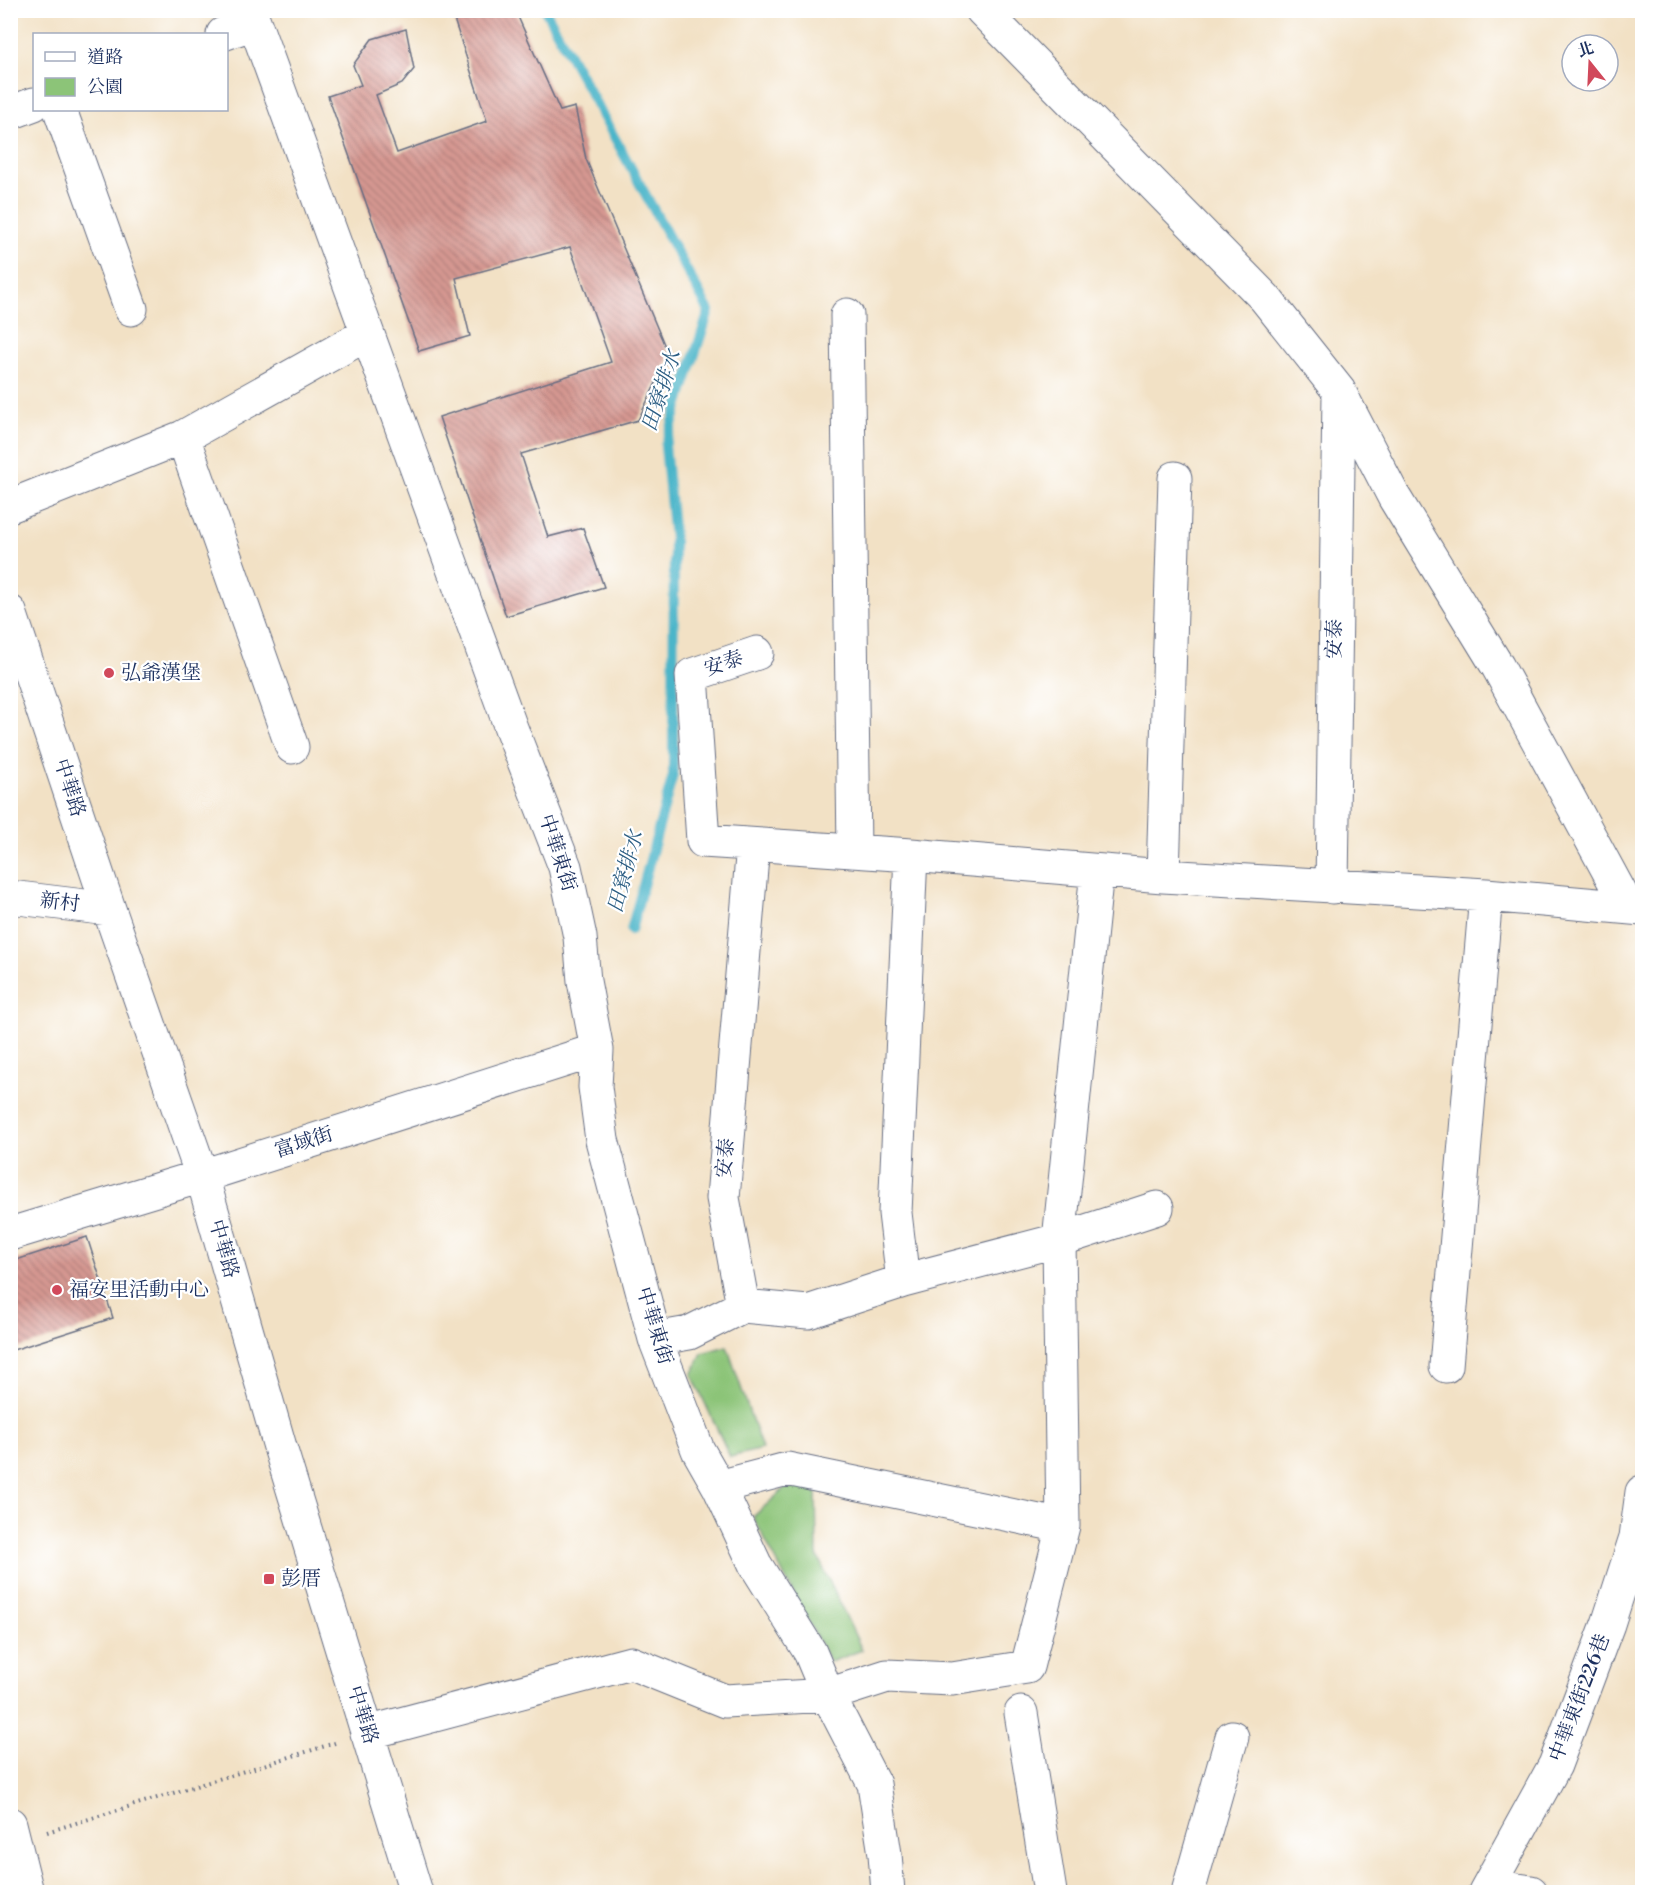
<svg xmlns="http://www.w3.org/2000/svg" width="1653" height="1903" viewBox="0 0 1653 1903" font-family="'Libre Bodoni','Noto Serif TC',serif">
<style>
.park{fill:#8cc478;stroke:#547a6b;stroke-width:1.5}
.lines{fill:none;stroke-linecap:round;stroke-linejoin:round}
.stream{stroke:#4bb5c9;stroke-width:10}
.building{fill:url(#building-back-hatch)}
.minor-casing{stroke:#666d82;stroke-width:35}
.path{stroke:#666d82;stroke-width:4;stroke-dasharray:1.5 4.5;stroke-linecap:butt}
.minor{stroke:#fff;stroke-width:33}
.poi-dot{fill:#d1495b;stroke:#fff;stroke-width:2}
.labels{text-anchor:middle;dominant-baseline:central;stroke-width:4.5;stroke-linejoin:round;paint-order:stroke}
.street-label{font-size:20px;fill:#1b2f5e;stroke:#fff}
.poi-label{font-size:20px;fill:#1b2f5e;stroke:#fff;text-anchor:start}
.water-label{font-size:21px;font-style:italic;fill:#2c5e83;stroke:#fff}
</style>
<defs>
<pattern id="building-back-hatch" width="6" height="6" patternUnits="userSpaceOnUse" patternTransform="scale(1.5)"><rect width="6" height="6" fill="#d69891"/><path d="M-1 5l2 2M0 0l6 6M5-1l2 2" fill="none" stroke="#ad7c7a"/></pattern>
</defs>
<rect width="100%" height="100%" fill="#fff"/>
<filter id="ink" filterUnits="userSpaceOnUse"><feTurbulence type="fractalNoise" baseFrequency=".0167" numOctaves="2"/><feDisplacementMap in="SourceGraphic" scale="12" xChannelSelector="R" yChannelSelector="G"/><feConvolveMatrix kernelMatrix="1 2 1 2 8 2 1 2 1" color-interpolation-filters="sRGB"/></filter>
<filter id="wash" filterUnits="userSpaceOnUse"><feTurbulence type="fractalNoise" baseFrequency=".008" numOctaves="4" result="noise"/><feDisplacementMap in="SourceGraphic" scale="24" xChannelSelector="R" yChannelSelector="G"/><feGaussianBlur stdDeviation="1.35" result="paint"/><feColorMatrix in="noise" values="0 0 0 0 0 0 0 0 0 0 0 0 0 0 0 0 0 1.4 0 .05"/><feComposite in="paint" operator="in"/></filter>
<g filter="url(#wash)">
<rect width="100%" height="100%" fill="#f2e1c5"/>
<path class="park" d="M727,1346L762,1449L730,1457L692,1375L702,1353Z
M816,1485L817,1555L862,1650L830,1662L753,1517L785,1488Z"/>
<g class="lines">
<path class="stream" d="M545,10L709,311L665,446L674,538L673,775L631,930"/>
</g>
<g id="blocks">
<path class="building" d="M451,10H515L560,111L575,107L586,159L669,356L638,420L521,454L548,537L583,528L604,587L506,616L439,417L611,362L570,247L456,278L470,336L419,351L328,96L361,85L353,65L372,39L406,29L414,69L402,84L376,95L397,153L487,121Z
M87,1237L113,1318L10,1351V1262Z"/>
</g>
</g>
<g filter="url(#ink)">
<use href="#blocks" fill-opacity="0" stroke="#666d82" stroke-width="1.5"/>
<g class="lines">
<g class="minor-casing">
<path id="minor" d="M250,10L511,728L565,867L580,937L584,981L597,1050L595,1087L602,1140L655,1339L698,1450L719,1487L755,1564L810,1652L828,1695L874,1784L885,1854L888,1892
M982,10L1265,298L1339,391L1394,497L1498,667L1628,907
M223,34L254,23
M60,110L131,309
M10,113L34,104
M847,315L854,851
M183,437L292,747
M10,506L183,437L367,334
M10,612L109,909L202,1176L280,1447L416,1892
M757,653L692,675L703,841L911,855L1163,876L1486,895L1642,909
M1163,876L1175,478
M1332,887L1339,394
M10,897L109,909
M10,1234L202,1176L597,1050
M903,1281L895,1213L911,855
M743,1306L723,1198L753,845
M743,1306L808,1312L903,1281L1059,1240L1157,1208
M655,1339L689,1333L743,1306
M1446,1366L1486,895
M719,1487L787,1469L1063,1526
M1021,1713L1050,1892
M367,1733L631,1663L725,1701L828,1695L887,1676L952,1679L1027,1667L1063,1526L1059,1240L1097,871
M10,1824L27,1892
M1489,1886L1531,1892
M1188,1892L1232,1737
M1485,1892L1555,1765L1608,1624L1636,1537L1642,1492"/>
</g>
<path class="path" d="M47,1832L335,1743"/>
<use href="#minor" class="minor"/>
</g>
</g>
<g class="poi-dot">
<circle cx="109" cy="673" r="6"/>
<circle cx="57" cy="1290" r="6"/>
<rect x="263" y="1573" width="12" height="12" rx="3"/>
</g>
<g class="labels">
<g class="street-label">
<text transform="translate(1335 639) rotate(-89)">安泰</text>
<text transform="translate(724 664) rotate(-19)">安泰</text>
<text transform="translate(69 788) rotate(72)">中華路</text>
<text transform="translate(557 853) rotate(72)">中華東街</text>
<text transform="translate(60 903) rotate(7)">新村</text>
<text transform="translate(304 1143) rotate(-18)">富域街</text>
<text transform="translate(726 1158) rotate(-85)">安泰</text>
<text transform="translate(223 1249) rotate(74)">中華路</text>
<text transform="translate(654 1326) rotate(73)">中華東街</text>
<text transform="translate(1580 1698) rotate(-69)">中華東街226巷</text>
<text transform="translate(362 1715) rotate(73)">中華路</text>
</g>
<g class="poi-label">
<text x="121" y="673">弘爺漢堡</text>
<text x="69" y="1290">福安里活動中心</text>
<text x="281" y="1579">彭厝</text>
</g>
<g class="water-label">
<text transform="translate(662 391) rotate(-72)">田寮排水</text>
<text transform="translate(626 872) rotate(-75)">田寮排水</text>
</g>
</g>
<rect width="1653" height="1903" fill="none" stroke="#fff" stroke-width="36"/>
<rect x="33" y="33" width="195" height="78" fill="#ffffff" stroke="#a4acbf" stroke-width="1.5"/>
<rect x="45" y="52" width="30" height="9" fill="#ffffff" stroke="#a4acbf" stroke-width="1.5"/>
<text x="87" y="63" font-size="18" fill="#1b2f5e">道路</text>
<rect x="45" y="78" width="30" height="18" fill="#8cc478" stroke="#a4acbf" stroke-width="1.5"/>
<text x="87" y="93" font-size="18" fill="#1b2f5e">公園</text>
<g transform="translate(1590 63) rotate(342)"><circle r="28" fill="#ffffff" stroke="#a4acbf" stroke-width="1.5"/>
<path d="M0-4.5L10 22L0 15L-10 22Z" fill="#d1495b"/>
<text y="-9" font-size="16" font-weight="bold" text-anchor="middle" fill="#1b2f5e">北</text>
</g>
</svg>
